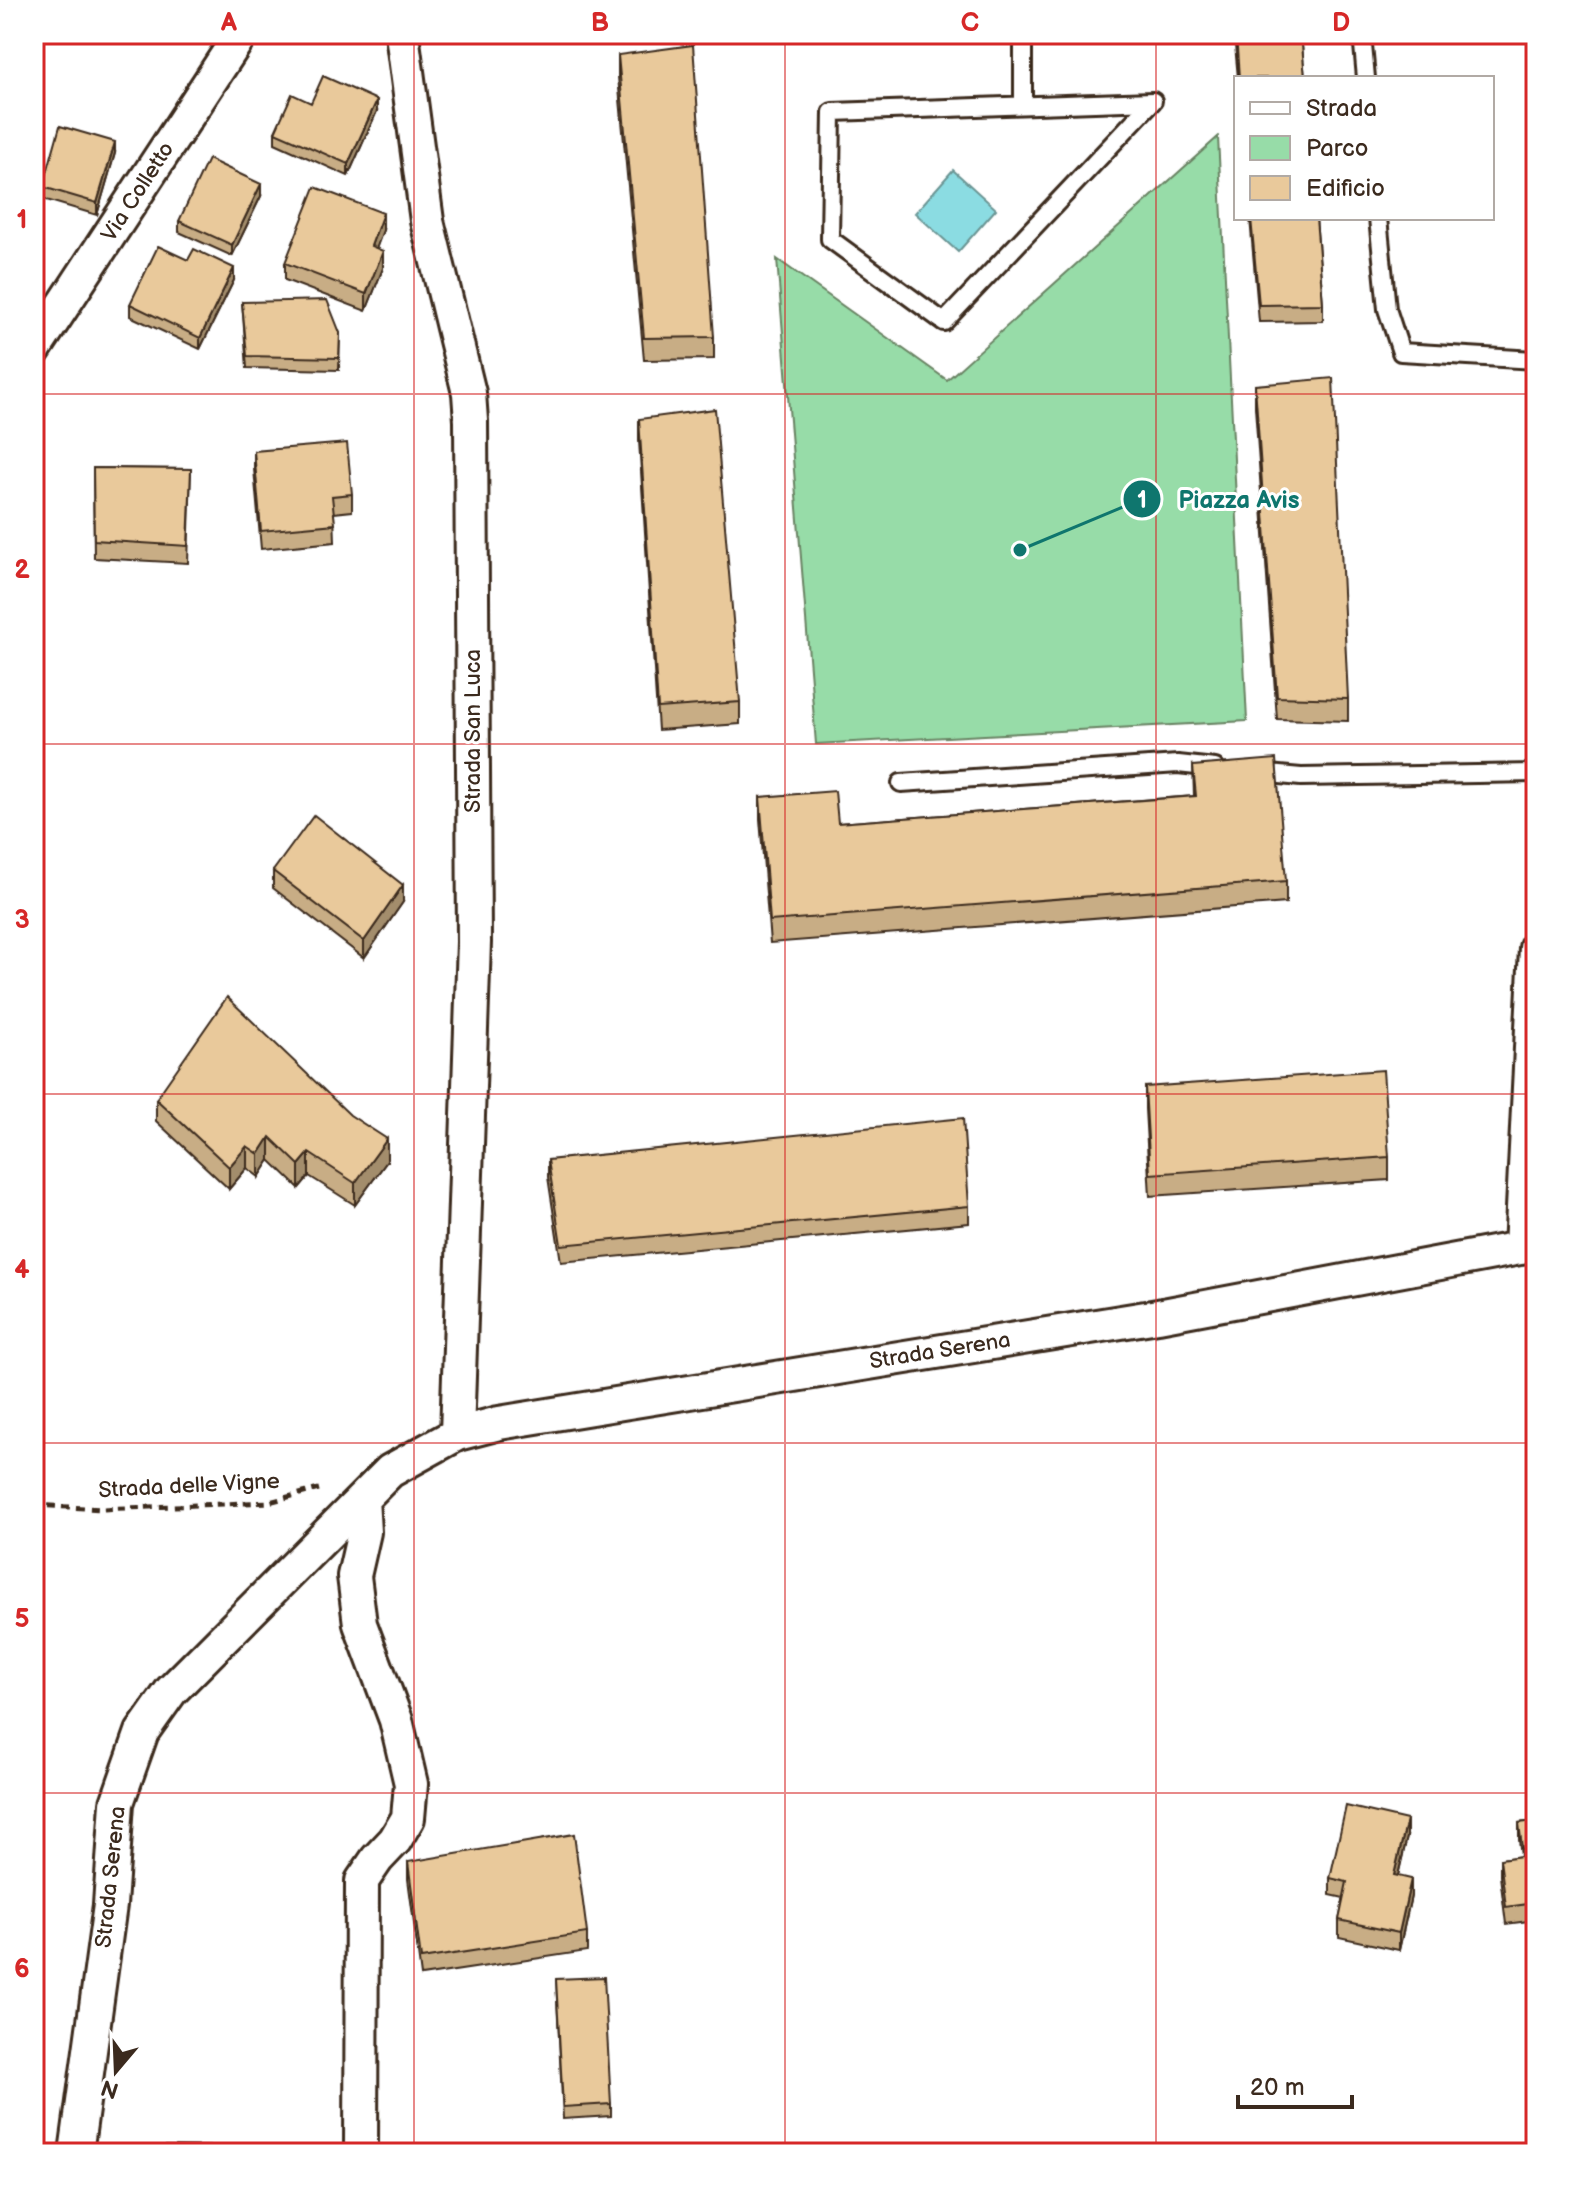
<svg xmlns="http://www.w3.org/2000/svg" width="1570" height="2187" viewBox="0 0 1570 2187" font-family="'Balsamiq Sans',sans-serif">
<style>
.green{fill:#97dca8;stroke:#698363;stroke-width:2}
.water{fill:#8bdce2;stroke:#6b9594;stroke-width:2}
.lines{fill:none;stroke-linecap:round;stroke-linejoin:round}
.lane-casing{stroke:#3b2a1e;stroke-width:22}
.street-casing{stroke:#3b2a1e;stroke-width:38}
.path{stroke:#3b2a1e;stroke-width:5;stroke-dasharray:8 6;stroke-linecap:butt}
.lane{stroke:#fff;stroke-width:16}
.street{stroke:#fff;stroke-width:32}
.wall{fill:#c8ad85;stroke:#3b2a1e;stroke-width:2}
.shaded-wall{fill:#a38d6c;stroke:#3b2a1e;stroke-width:2}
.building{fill:#e9c99b;stroke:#3b2a1e;stroke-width:2}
.grid{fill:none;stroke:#d62828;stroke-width:2;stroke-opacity:0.55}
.labels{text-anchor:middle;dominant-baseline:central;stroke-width:6;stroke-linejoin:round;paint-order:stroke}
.street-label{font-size:22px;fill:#3b2a1e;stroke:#fff}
.leader{fill:none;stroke:#0f766e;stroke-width:3}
.callout-dot{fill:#0f766e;stroke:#fff;stroke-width:3}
.mark-label{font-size:24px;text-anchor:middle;font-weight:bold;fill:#fff}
.callout-label{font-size:24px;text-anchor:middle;font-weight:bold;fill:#0f766e;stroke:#fff;stroke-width:6;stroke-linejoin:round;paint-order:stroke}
.neatline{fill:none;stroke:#d62828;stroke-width:3}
.grid-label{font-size:26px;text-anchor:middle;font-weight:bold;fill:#d62828}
</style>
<rect width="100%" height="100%" fill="#fff"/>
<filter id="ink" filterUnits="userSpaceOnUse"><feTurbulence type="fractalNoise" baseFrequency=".0125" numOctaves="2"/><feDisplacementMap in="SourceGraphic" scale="16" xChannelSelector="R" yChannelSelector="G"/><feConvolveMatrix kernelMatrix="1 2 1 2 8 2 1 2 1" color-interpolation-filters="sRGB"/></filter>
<g filter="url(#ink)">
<path class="green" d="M1218,137L1247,721L816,744L777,259L947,380Z"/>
<path class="water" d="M953,170L996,209L958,252L915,213Z"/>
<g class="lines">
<g class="lane-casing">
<path id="lane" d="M1023,34V105
M1362,34L1366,78
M1153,101L944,322L830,239L832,112Z
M1378,218L1387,309L1401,352L1536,360
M1258,773L1301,777L1536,773
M901,783L1178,764L1215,768"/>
</g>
<g class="street-casing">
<path id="street" d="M402,34L427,221L469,393L471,421L474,942L457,1434
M34,350L241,34
M1521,1248L1536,948
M76,2153L110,1905L117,1803L142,1732L171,1691L390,1471L457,1434L499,1423L1158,1316L1536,1245
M361,2153L362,1881L377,1859L395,1840L408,1818L411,1784L396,1720L360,1624L354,1576L364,1532L362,1499"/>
</g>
<path class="path" d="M34,1505L102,1509L269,1502L319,1489"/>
<use href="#lane" class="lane"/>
<use href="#street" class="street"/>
</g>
<path class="wall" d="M1234,34H1301L1305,78H1238Z
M618,55L714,337V359L644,360L618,77Z
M311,103L377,111L348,176L275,143V132Z
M115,153L97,215L43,199V187Z
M261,196L232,256L179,232V221Z
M1250,218H1316L1323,304V321L1259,322Z
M383,230L376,248L383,268L366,311L285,280V263Z
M188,260L234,280L200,349L130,316V304Z
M242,302L340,333L339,370L247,368Z
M1255,385L1348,699V721L1277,719L1255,407Z
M639,419L740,702V724L658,730L639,441Z
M254,451L352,494V511L334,513L335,542L261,549L254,469Z
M93,468L191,469L188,563L94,558Z
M1193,766L1286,881V903L770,943L760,819V797L838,823L1194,796Z
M273,871L403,902L364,958L273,888Z
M1145,1087L1389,1157V1180L1150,1196L1145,1109Z
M156,1099L387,1161L355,1205L309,1176L299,1188L270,1160L259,1177L247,1168L229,1189L156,1121Z
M548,1160L969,1206V1223L561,1262L548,1177Z
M1536,1821V1920L1506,1924L1500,1876V1859L1521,1856L1519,1840V1823Z
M1407,1837L1398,1876L1411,1896L1399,1950L1339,1937V1920L1344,1898L1330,1895V1878Z
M408,1862L587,1933V1951L421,1976L408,1879Z
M556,1979L611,2104V2116L563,2119Z"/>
<path class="shaded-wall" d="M377,100V111L348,176V164Z
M115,142V153L97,215V203Z
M261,184V196L232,256V245Z
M383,213V230L371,263V246Z
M383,251V268L366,311V294Z
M234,268V280L200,349V338Z
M403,885V902L364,958V941Z
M270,1137V1160L259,1177V1154Z
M387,1139V1161L355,1205V1183Z
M247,1146V1168L229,1189V1167Z
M309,1153V1176L299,1188V1165Z
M1407,1820V1837L1394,1892V1875Z
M1411,1879V1896L1399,1950V1933Z"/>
<path class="building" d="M1236,34H1301L1305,78H1239Z
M693,45L714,337L644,338L618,55Z
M323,76L377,100L348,164L275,132L292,94L311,103Z
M60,126L115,142L97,203L43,187Z
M208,159L261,184L232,245L179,221Z
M315,187L383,213L371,246L383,251L366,294L285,263Z
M1251,218H1316L1323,304L1259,305Z
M158,246L188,260L194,249L234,268L200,338L130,304Z
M327,300L340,333L339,358L247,356L242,302Z
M1333,378L1348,699L1277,697L1255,385Z
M715,409L740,702L658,708L639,419Z
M347,443L352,494L332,496L335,524L261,531L254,451Z
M93,468L191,469L188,546L94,540Z
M1276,759L1286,881L770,921L760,797L835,791L838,823L1196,796L1193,766Z
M314,815L403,885L364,941L273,871Z
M227,997L350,1115L387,1139L355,1183L309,1153L299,1165L270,1137L259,1154L247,1146L229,1167L156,1099Z
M1383,1070L1389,1157L1150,1174L1145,1087Z
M963,1118L969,1206L561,1245L548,1160Z
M1346,1806L1407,1820L1394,1875L1411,1879L1399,1933L1339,1920L1347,1882L1330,1878Z
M1536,1821V1903L1506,1907L1500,1859L1523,1856L1519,1823Z
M574,1834L587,1933L421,1959L408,1862Z
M604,1977L611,2104L563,2107L556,1979Z
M153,2146L240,2147L239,2153H153Z"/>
</g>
<path class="grid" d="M414,34V2153M785,34V2153M1156,34V2153M34,394H1536M34,744H1536M34,1094H1536M34,1443H1536M34,1793H1536"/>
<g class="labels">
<g class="street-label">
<text transform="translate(138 192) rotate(-57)">Via Colletto</text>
<text transform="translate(473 731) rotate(-90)">Strada San Luca</text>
<text transform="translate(940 1351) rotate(-9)">Strada Serena</text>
<text transform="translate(189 1486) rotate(-3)">Strada delle Vigne</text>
<text transform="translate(111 1877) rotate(-84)">Strada Serena</text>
</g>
</g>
<path class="leader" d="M1020 550L1142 499"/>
<g class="callout-dot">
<circle cx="1020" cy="550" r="8"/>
<circle cx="1142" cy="499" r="20"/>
</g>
<g class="mark-label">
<text x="1142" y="508">1</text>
</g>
<g class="callout-label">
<text x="1239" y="508">Piazza Avis</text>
</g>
<rect width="1570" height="2187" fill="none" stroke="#fff" stroke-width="88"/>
<rect x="1234" y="76" width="260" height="144" fill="#ffffff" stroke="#b1aaa5" stroke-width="2"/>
<rect x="1250" y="102" width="40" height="12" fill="#ffffff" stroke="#b1aaa5" stroke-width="2"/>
<text x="1306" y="116" font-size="24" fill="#3b2a1e">Strada</text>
<rect x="1250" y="136" width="40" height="24" fill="#97dca8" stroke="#b1aaa5" stroke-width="2"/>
<text x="1306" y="156" font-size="24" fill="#3b2a1e">Parco</text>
<rect x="1250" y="176" width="40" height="24" fill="#e9c99b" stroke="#b1aaa5" stroke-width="2"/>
<text x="1306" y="196" font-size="24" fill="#3b2a1e">Edificio</text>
<g transform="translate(116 2071) rotate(199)" stroke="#ffffff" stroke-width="6" paint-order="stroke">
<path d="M0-6L14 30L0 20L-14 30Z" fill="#3b2a1e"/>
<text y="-12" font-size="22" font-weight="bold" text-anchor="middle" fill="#3b2a1e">N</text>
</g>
<path d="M1238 2095v12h114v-12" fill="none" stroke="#3b2a1e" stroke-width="4"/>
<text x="1250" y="2095" font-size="24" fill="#3b2a1e" stroke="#ffffff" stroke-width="6" paint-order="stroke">20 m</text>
<rect x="44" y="44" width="1482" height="2099" class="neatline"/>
<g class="grid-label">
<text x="229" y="31">A</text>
<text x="600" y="31">B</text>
<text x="970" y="31">C</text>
<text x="1341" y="31">D</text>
<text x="22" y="228">1</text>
<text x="22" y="578">2</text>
<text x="22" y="928">3</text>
<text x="22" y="1278">4</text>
<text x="22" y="1627">5</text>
<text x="22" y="1977">6</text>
</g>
</svg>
